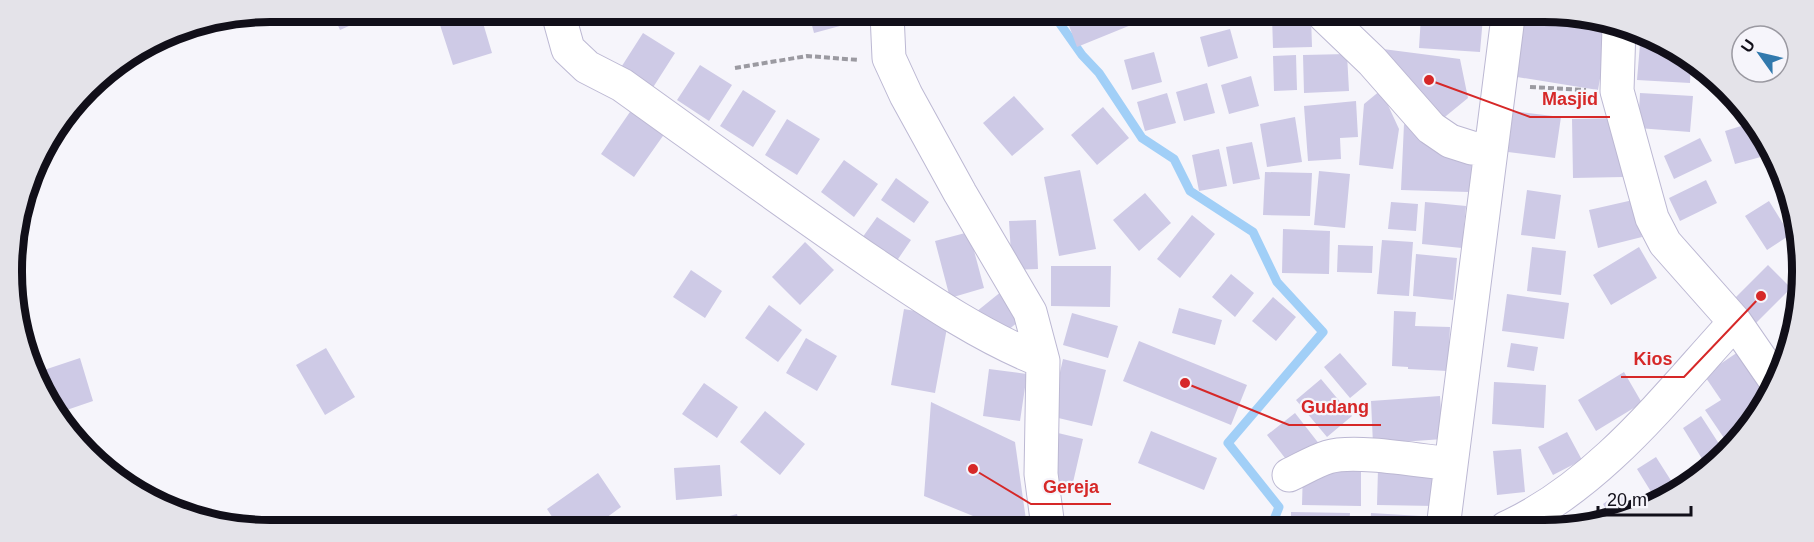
<svg xmlns="http://www.w3.org/2000/svg" width="1814" height="542" viewBox="0 0 1814 542" font-family="Helvetica,sans-serif">
<style>
.lines{fill:none;stroke-linecap:round;stroke-linejoin:round}
.stream{stroke:#a1cff7;stroke-width:9}
.building{fill:#cecae6}
.street-casing{stroke:#bcb8d3;stroke-width:35}
.path{stroke:#9b9aa1;stroke-width:4;stroke-dasharray:6 3;stroke-linecap:butt}
.street{stroke:#fff;stroke-width:33}
.rim{fill:none;stroke:#110f19;stroke-width:8}
.leader{fill:none;stroke:#d62828;stroke-width:2}
.callout-dot{fill:#d62828;stroke:#f6f5fb;stroke-width:2}
.callout-label{font-size:18px;text-anchor:middle;font-weight:bold;fill:#d62828;stroke:#f6f5fb;stroke-width:4.5;stroke-linejoin:round;paint-order:stroke}
</style>
<rect width="100%" height="100%" fill="#f6f5fb"/>
<g class="lines">
<path class="stream" d="M1056,15L1058,21L1082,55L1099,73L1142,138L1174,159L1190,191L1253,232L1277,282L1323,332L1228,443L1279,507L1271,527"/>
</g>
<path class="building" d="M332,12H367L369,17L340,30Z
M480,13L492,53L453,65L440,25Z
M809,14H876L877,16L814,33Z
M1065,15H1133L1136,23L1077,47Z
M1272,16H1311L1312,47L1273,48Z
M1361,16H1410V25L1360,22Z
M1421,16L1483,17L1480,52L1419,48Z
M1522,17H1547L1609,27L1598,90L1511,76Z
M1230,29L1238,58L1208,67L1200,37Z
M643,33L675,53L652,89L620,69Z
M1640,44L1661,45L1687,56L1691,60L1690,83L1637,80Z
M1383,49L1460,59L1468,98L1435,125Z
M1154,52L1162,82L1132,90L1124,60Z
M1347,54L1349,91L1304,93L1303,55Z
M1296,55L1297,90L1274,91L1273,56Z
M700,65L732,85L709,121L677,100Z
M1251,76L1259,106L1229,114L1221,85Z
M1207,83L1215,113L1184,121L1176,92Z
M743,90L776,111L753,147L720,126Z
M1381,90L1399,129L1393,169L1359,165L1364,104Z
M1167,93L1176,123L1145,131L1137,102Z
M1640,93L1693,96L1690,132L1638,128Z
M1014,96L1044,129L1012,156L983,123Z
M1356,101L1358,137L1340,138L1341,159L1308,161L1304,106Z
M1103,107L1129,138L1097,165L1071,135Z
M632,109L665,133L634,177L601,154Z
M1513,111L1561,117L1555,158L1508,152Z
M1295,117L1302,162L1267,167L1260,124Z
M1622,118L1623,177L1573,178L1572,119Z
M787,119L820,139L797,175L765,155Z
M1754,122L1759,127L1768,155L1735,164L1725,131Z
M1404,124L1472,165L1469,192L1401,190Z
M1700,138L1712,161L1674,179L1664,156Z
M1252,142L1260,179L1233,184L1226,147Z
M1219,149L1227,186L1199,191L1192,155Z
M844,160L878,184L854,217L821,192Z
M1080,170L1096,249L1059,256L1044,177Z
M1319,171L1350,174L1345,228L1314,225Z
M1265,172L1312,173L1310,216L1263,215Z
M896,178L929,202L914,223L881,200Z
M1706,180L1717,203L1680,221L1669,198Z
M1527,190L1561,195L1555,239L1521,235Z
M1145,193L1171,223L1139,251L1113,220Z
M1633,200L1642,237L1598,248L1589,210Z
M1769,201L1790,235L1767,250L1745,216Z
M1391,202L1418,204L1416,231L1388,229Z
M1425,202L1466,206L1462,248L1422,244Z
M1192,215L1215,234L1180,278L1157,259Z
M877,217L911,240L896,262L862,238Z
M1036,220L1038,269L1012,270L1009,221Z
M1283,229L1330,231L1329,274L1282,273Z
M969,232L984,288L950,298L935,241Z
M1382,240L1413,242L1409,296L1377,294Z
M805,242L834,270L800,305L772,277Z
M1338,245L1373,246L1372,273L1337,272Z
M1532,247L1566,251L1561,295L1527,291Z
M1639,247L1657,278L1611,305L1593,275Z
M1416,254L1457,258L1453,300L1413,296Z
M1768,265L1791,288L1753,326L1730,303Z
M1051,266H1111L1110,307L1051,306Z
M691,270L722,291L705,318L673,297Z
M1231,274L1254,293L1235,317L1212,297Z
M1002,291L1023,318L997,339L976,312Z
M1507,294L1569,303L1564,339L1502,331Z
M1273,297L1296,317L1276,341L1252,321Z
M769,305L802,330L778,362L745,338Z
M1179,308L1222,320L1215,345L1172,333Z
M904,309L949,317L935,393L891,385Z
M1394,311L1416,312L1415,326L1450,327L1448,371L1408,369V367L1392,366Z
M1072,313L1118,326L1108,358L1063,345Z
M806,338L837,356L817,391L786,373Z
M1139,341L1247,385L1231,425L1123,381Z
M1511,343L1538,347L1534,371L1507,367Z
M326,348L355,397L325,415L296,365Z
M1738,352L1769,397L1744,429L1726,441L1705,410L1721,400L1704,375Z
M1340,353L1367,384L1350,398L1324,367Z
M80,358L93,401L58,413L38,372Z
M1063,359L1106,370L1092,426L1050,416Z
M989,369L1027,374L1020,421L983,416Z
M1624,372L1642,403L1596,431L1578,400Z
M1321,379L1352,416L1327,437L1296,400Z
M1494,382L1546,385L1544,428L1492,424Z
M704,383L738,407L717,438L682,414Z
M1440,396L1443,439L1373,444L1371,401Z
M931,402L1015,442L1027,527H1000L924,496Z
M765,411L805,444L780,475L740,442Z
M1295,413L1320,445L1292,467L1267,435Z
M1701,416L1723,450L1704,462L1683,428Z
M1151,431L1217,458L1204,490L1138,463Z
M1567,432L1582,460L1553,475L1538,447Z
M1058,433L1083,439L1071,491L1047,486Z
M1521,449L1525,492L1497,495L1493,451Z
M1656,457L1677,490L1658,503L1637,469Z
M720,465L722,496L676,500L674,468Z
M1303,469L1361,470V506L1302,505Z
M1378,469L1436,471L1435,506L1377,505Z
M598,473L621,507L595,526H558L547,509Z
M1621,491L1634,511L1611,517L1603,504Z
M1291,512L1350,513L1349,527H1291Z
M1371,513L1421,516V527H1370Z
M737,514L740,526H695V525Z
M1574,520L1579,527L1563,528Z"/>
<g class="lines">
<g class="street-casing">
<path id="street" d="M558,13L568,49L587,67L622,85C706,145 789,206 874,264C926,299 985,339 1043,361
M887,14L889,58L906,95L960,193L1030,312L1043,361L1041,474L1048,527
M1325,16L1372,61L1431,128L1450,141L1472,148L1490,149
M1619,27L1617,91L1652,218L1665,243L1735,322L1775,380
M1289,475C1302,469 1315,461 1328,457C1355,449 1421,461 1451,464
M1443,528L1508,17
M1506,528C1600,485 1667,396 1735,322"/>
</g>
<path class="path" d="M735,68L807,56L859,60
M1530,87L1586,90"/>
<use href="#street" class="street"/>
</g>
<path d="M0 0H1814V542H0ZM270 22H1544A248 248 0 0 1 1792 270V272A248 248 0 0 1 1544 520H270A248 248 0 0 1 22 272V270A248 248 0 0 1 270 22Z" fill="#e4e3e9" fill-rule="evenodd"/>
<path class="rim" d="M270 22H1544A248 248 0 0 1 1792 270V272A248 248 0 0 1 1544 520H270A248 248 0 0 1 22 272V270A248 248 0 0 1 270 22Z"/>
<path class="leader" d="M1429 80L1530 117H1610M1761 296L1684 377H1621M1185 383L1289 425H1381M973 469L1031 504H1111"/>
<g class="callout-dot">
<circle cx="1429" cy="80" r="6"/>
<circle cx="1761" cy="296" r="6"/>
<circle cx="1185" cy="383" r="6"/>
<circle cx="973" cy="469" r="6"/>
</g>
<g class="callout-label">
<text x="1570" y="105">Masjid</text>
<text x="1653" y="365">Kios</text>
<text x="1335" y="413">Gudang</text>
<text x="1071" y="493">Gereja</text>
</g>
<g transform="translate(1760 54) rotate(304)"><circle r="28" fill="#f6f5fb" stroke="#9a99a1" stroke-width="1.5"/>
<path d="M0-4.5L10 22L0 15L-10 22Z" fill="#3179ad"/>
<text y="-9" font-size="16" font-weight="bold" text-anchor="middle" fill="#110f19">U</text>
</g>
<path d="M1598 506v9h93v-9" fill="none" stroke="#110f19" stroke-width="3"/>
<text x="1607" y="506" font-size="18" fill="#110f19" stroke="#f6f5fb" stroke-width="4.5" paint-order="stroke">20 m</text>
</svg>
